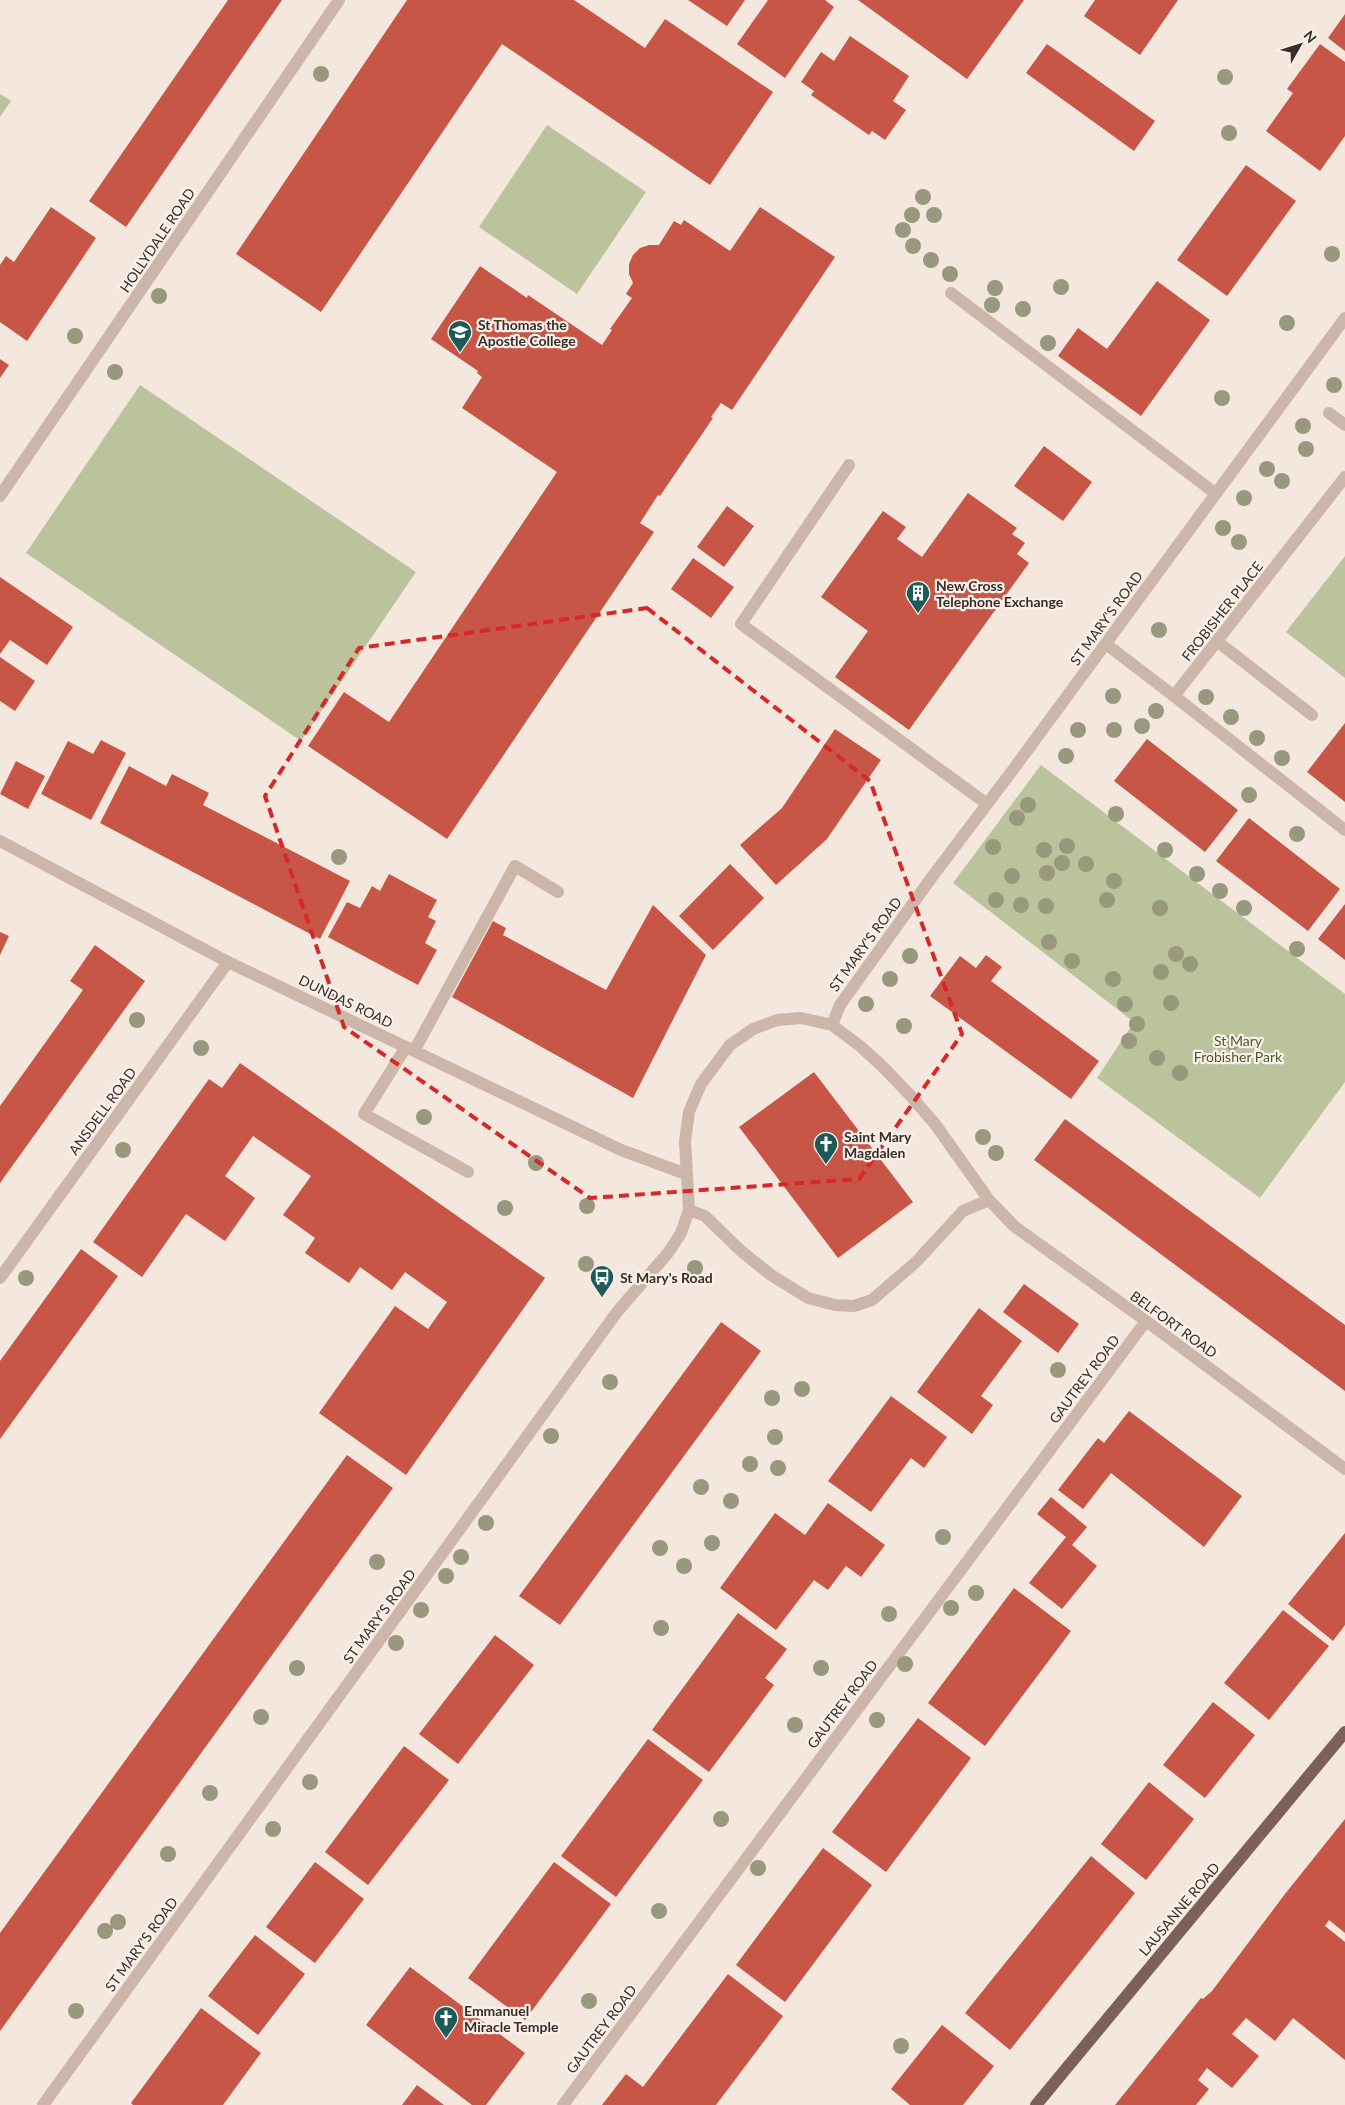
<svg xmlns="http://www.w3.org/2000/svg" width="1345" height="2105" viewBox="0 0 1345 2105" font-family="Lato,sans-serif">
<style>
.green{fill:#bbc39d}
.building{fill:#c85647}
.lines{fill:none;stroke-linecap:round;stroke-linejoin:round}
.minor{stroke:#ccb5a9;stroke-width:12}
.major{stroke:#7b615a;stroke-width:12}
.tree{fill:#98987d}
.marked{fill:none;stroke:#d62828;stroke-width:4;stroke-dasharray:10 6;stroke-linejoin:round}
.labels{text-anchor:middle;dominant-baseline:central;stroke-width:4.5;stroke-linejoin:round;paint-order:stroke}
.street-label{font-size:14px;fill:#392c29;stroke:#faf1eb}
.poi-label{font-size:14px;font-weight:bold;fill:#392c29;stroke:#faf1eb;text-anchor:start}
.park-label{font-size:14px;fill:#4d582d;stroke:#faf1eb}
</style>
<rect width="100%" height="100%" fill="#f3e7de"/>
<path class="green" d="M0,94L11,101L0,117Z
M547,125L646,192L577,294L479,227Z
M140,385L416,572L301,741L26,553Z
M1345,556V678L1286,632Z
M1041,765L1345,994V1082L1260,1198L1097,1078L1134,1022L953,883Z"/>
<path class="building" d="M228,0H282L126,227L89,201Z
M407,0H574L645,48L665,19L773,92L710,185L502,44L321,312L236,254Z
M688,0H745L727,26Z
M768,0H825L834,7L785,78L737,44Z
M858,0H1024L967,79Z
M1095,0H1178L1140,55L1084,16Z
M1345,14V51L1328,38Z
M850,36L909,76L893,101L906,110L885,140L872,131L869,135L811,95L814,91L801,82L821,52L834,61Z
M1047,44L1155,121L1134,151L1026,73Z
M1320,44L1345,62V136L1320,171L1266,131L1293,93L1287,89Z
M1246,165L1296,201L1227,296L1177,260Z
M51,207L96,238L27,341L0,322V265L6,256L14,262Z
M760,207L835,257L732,410L721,403L711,417L713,418L660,496L658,495L640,523L654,532L447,839L308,746L344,692L389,722L557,472L462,408L482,377L477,373L478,371L431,339L480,266L527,298L528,295L602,345L612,330L610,329L632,298L626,294L633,283L629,274V264L633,255L640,248L649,245H659L674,221L681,225L684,220L730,251Z
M1157,281L1210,320L1141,416L1058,356L1078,328L1107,349Z
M0,359L9,365L0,378Z
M1044,446L1092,482L1063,521L1014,486Z
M968,493L1017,528L1012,534L1025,543L1017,554L1029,563L909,730L835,677L868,631L821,597L883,511L906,527L897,539L922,557Z
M727,506L754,526L724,567L697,547Z
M693,558L734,587L711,618L671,589Z
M0,577L73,627L47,665L10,640L0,654Z
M0,657L35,681L15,711L0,701Z
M1345,723V802L1307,772Z
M835,729L881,760L827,839L776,885L740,845L782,808Z
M1147,739L1238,810L1205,852L1114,781Z
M101,740L126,753L91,820L41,794L68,741L93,754Z
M16,761L45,776L28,809L0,794Z
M129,766L166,786L172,774L209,793L203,805L350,881L320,939L100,823Z
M1249,818L1340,889L1308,931L1216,861Z
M730,864L764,898L713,950L679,916Z
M389,874L437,900L428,917L436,921L425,943L437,950L418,985L328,937L347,902L360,908L372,886L380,891Z
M1345,904V960L1318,939Z
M653,905L706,955L633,1098L452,997L493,921L506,928L503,935L606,990Z
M0,932L9,936L0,955Z
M95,945L145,981L0,1183V1106L83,990L70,981Z
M986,955L1002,967L991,981L1099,1061L1071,1099L930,996L960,956L976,968Z
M240,1063L545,1278L406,1475L319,1413L395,1306L428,1329L447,1302L405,1272L392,1290L360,1267L349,1283L305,1253L315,1238L283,1215L311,1176L253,1136L225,1176L255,1198L225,1241L186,1214L142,1277L93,1242L209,1079L222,1088Z
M814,1072L913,1202L838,1258L739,1127Z
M1065,1119L1345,1325V1391L1034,1160Z
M81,1249L118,1276L0,1439V1361Z
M1024,1284L1079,1324L1058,1353L1003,1312Z
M979,1308L1022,1341L981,1396L993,1405L972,1434L917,1392Z
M721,1322L761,1351L560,1625L519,1596Z
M891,1396L947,1437L924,1468L911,1458L871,1512L828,1481Z
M1129,1411L1242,1496L1204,1547L1111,1473L1083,1509L1058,1490L1098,1438L1104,1443Z
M347,1455L393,1488L0,2031V1933Z
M1051,1497L1087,1527L1072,1545L1097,1566L1062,1609L1029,1583L1066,1537L1037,1514Z
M828,1503L885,1545L861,1577L846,1566L828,1590L814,1580L776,1630L720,1588L775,1513L805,1535Z
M1345,1533V1625L1333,1641L1288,1604Z
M1014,1588L1071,1631L985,1746L928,1703Z
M1283,1610L1329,1646L1269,1720L1224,1683Z
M738,1613L787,1649L765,1678L774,1685L709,1772L652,1730Z
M495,1635L534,1665L458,1764L419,1734Z
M1213,1702L1255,1735L1205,1798L1163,1765Z
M918,1718L971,1758L886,1872L832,1832Z
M648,1739L703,1780L616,1897L561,1856Z
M404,1746L449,1780L368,1885L325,1852Z
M1149,1782L1194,1819L1146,1880L1101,1844Z
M1345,1819V1933L1329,1920L1325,1926L1345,1942V2060L1293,2018L1275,2041L1246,2018L1232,2034L1259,2056L1232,2088L1207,2068L1198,2080L1209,2089L1196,2105H1115L1201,1998L1203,1999L1212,1991L1285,1894Z
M823,1848L872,1885L785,2002L736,1965Z
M1091,1856L1135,1893L1010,2050L965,2013Z
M315,1862L364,1899L315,1963L266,1927Z
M554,1862L611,1904L525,2020L468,1978Z
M255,1935L305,1974L258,2035L208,1996Z
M410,1967L525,2053L486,2105H472L366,2025Z
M728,1974L783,2016L716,2105H602L626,2074L643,2087Z
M201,2008L261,2053L223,2105H133L131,2103Z
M942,2025L994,2066L963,2105H910L891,2089Z
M417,2085L444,2105H402Z"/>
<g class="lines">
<path class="minor" d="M951,293L1215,493
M1329,413L1345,425
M849,465L741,624L987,804
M0,496L339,0
M1218,642L1312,715
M1106,644L1174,696L1345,477
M1174,696L1345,830
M0,841L228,962L621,1150L686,1174
M832,1025L840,1005L932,877L1012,771L1345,318
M406,1047L364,1114L468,1172
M414,1051L515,866L558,892
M689,1210L705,1216L741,1251L771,1275L808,1298L835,1305L854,1306L872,1300L916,1262L963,1211L989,1200
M0,1278L228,962
M43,2105L617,1312L668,1253L681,1233L689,1210L685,1141L689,1112L701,1084L730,1045L753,1029L777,1020L801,1018L832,1025L860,1046L882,1066L909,1094L935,1124L989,1200L1014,1226L1146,1321L1345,1469
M563,2105L1146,1321"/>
<path class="major" d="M1036,2105L1345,1732"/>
</g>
<g class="tree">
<circle cx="321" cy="74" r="8"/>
<circle cx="1225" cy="77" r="8"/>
<circle cx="1229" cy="133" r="8"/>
<circle cx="923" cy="197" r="8"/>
<circle cx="912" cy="215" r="8"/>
<circle cx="934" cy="215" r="8"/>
<circle cx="903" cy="230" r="8"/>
<circle cx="913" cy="246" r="8"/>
<circle cx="1332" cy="254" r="8"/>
<circle cx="931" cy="260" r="8"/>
<circle cx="950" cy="274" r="8"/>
<circle cx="1061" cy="287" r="8"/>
<circle cx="995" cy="288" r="8"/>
<circle cx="159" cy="296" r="8"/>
<circle cx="992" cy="305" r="8"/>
<circle cx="1023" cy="309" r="8"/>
<circle cx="1287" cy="323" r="8"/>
<circle cx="75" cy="336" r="8"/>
<circle cx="1048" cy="343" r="8"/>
<circle cx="115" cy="372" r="8"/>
<circle cx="1334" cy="385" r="8"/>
<circle cx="1222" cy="398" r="8"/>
<circle cx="1303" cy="426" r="8"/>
<circle cx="1306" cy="449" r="8"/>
<circle cx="1267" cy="469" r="8"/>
<circle cx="1282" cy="481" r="8"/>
<circle cx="1244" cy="498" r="8"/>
<circle cx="1223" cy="528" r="8"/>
<circle cx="1239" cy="542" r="8"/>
<circle cx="1159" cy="630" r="8"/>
<circle cx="1113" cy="696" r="8"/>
<circle cx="1206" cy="697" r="8"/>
<circle cx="1156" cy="711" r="8"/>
<circle cx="1231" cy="717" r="8"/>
<circle cx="1142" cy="726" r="8"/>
<circle cx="1078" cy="730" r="8"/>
<circle cx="1114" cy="730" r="8"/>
<circle cx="1257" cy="738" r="8"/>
<circle cx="1066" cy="756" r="8"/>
<circle cx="1282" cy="758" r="8"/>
<circle cx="1249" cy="795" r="8"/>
<circle cx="1028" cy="805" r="8"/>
<circle cx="1116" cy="814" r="8"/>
<circle cx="1017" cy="818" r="8"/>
<circle cx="1297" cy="834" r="8"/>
<circle cx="1067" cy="846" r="8"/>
<circle cx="993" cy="847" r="8"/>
<circle cx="1044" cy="850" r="8"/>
<circle cx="1165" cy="850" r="8"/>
<circle cx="339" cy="857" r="8"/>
<circle cx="1062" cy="863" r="8"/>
<circle cx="1086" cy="864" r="8"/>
<circle cx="1047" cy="873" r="8"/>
<circle cx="1197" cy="874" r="8"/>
<circle cx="1012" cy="876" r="8"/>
<circle cx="1114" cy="881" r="8"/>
<circle cx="1220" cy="891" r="8"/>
<circle cx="996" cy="900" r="8"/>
<circle cx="1107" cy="900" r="8"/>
<circle cx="1021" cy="905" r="8"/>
<circle cx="1046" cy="906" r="8"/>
<circle cx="1160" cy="908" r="8"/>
<circle cx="1244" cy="908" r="8"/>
<circle cx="1049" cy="942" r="8"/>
<circle cx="1297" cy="949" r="8"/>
<circle cx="1176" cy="954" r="8"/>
<circle cx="910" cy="956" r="8"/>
<circle cx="1072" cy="961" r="8"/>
<circle cx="1190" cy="964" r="8"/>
<circle cx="1161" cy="972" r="8"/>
<circle cx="890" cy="979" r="8"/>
<circle cx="1113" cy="979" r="8"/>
<circle cx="1171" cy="1003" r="8"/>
<circle cx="866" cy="1004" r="8"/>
<circle cx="1125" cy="1004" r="8"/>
<circle cx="137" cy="1020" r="8"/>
<circle cx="1137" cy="1024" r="8"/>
<circle cx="904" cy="1026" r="8"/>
<circle cx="1129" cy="1041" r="8"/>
<circle cx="1232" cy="1042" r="8"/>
<circle cx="201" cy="1048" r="8"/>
<circle cx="1157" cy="1058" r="8"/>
<circle cx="1180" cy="1073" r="8"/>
<circle cx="424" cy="1117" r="8"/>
<circle cx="983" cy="1137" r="8"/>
<circle cx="123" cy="1150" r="8"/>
<circle cx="996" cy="1153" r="8"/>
<circle cx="536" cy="1163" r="8"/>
<circle cx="587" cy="1206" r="8"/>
<circle cx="505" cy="1208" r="8"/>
<circle cx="586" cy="1264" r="8"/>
<circle cx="695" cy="1268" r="8"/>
<circle cx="26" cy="1278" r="8"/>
<circle cx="1058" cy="1370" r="8"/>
<circle cx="610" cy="1382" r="8"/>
<circle cx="802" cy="1389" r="8"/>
<circle cx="772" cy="1398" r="8"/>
<circle cx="551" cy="1436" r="8"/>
<circle cx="775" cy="1437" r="8"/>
<circle cx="750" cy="1464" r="8"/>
<circle cx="778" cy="1468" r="8"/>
<circle cx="701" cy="1487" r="8"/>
<circle cx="731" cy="1501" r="8"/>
<circle cx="486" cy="1523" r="8"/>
<circle cx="943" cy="1537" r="8"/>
<circle cx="712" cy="1543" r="8"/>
<circle cx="660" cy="1548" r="8"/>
<circle cx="461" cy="1557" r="8"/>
<circle cx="377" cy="1562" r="8"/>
<circle cx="684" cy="1566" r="8"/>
<circle cx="446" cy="1576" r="8"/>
<circle cx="976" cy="1593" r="8"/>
<circle cx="951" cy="1608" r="8"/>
<circle cx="421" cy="1610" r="8"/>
<circle cx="889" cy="1614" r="8"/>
<circle cx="661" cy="1628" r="8"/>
<circle cx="396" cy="1643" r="8"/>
<circle cx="905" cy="1664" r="8"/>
<circle cx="297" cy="1668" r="8"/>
<circle cx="821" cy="1668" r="8"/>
<circle cx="261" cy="1717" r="8"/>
<circle cx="877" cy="1720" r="8"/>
<circle cx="795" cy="1725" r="8"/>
<circle cx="310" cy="1782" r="8"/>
<circle cx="210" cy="1793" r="8"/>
<circle cx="721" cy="1819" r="8"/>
<circle cx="273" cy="1829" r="8"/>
<circle cx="168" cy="1854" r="8"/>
<circle cx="758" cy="1868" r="8"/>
<circle cx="659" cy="1911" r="8"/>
<circle cx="118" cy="1922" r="8"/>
<circle cx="105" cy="1931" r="8"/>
<circle cx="589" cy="2001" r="8"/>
<circle cx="76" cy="2011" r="8"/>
<circle cx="901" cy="2046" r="8"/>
</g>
<path class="marked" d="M647,608L870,781L962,1034L859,1179L590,1198L344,1027L265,796L359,648Z"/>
<defs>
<g id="school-pin" transform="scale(1.25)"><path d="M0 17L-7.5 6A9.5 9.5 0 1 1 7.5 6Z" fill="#1e5b58" stroke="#faf1eb"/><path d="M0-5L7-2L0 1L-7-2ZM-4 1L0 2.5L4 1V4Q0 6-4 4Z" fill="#fff"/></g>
<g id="building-pin" transform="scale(1.25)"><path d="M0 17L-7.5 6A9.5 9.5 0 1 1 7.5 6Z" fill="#1e5b58" stroke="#faf1eb"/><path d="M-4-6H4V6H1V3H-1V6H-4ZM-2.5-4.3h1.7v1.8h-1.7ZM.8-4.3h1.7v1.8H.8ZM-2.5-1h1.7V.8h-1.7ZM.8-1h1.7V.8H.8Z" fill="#fff"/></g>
<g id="church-pin" transform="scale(1.25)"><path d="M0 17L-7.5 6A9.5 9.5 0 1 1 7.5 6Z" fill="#1e5b58" stroke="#faf1eb"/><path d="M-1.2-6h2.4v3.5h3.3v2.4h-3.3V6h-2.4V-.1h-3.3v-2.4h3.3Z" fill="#fff"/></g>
<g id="bus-pin" transform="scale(1.25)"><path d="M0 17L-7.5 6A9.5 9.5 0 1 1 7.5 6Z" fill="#1e5b58" stroke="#faf1eb"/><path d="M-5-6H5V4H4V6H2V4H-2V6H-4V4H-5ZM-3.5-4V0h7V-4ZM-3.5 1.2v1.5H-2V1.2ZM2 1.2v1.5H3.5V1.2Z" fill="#fff"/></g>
</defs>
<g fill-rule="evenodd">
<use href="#school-pin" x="460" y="332"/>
<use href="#building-pin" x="918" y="593"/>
<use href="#church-pin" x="826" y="1144"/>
<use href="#bus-pin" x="602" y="1277"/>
<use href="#church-pin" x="446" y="2018"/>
</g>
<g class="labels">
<g class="street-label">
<text transform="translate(157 240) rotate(-56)">HOLLYDALE ROAD</text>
<text transform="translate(1222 611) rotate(-52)">FROBISHER PLACE</text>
<text transform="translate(1106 618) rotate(-54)">ST MARY'S ROAD</text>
<text transform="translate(865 944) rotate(-54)">ST MARY'S ROAD</text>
<text transform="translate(346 1001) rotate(26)">DUNDAS ROAD</text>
<text transform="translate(102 1111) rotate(-54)">ANSDELL ROAD</text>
<text transform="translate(1174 1324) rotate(36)">BELFORT ROAD</text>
<text transform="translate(1084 1379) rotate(-53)">GAUTREY ROAD</text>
<text transform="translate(379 1616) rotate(-54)">ST MARY'S ROAD</text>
<text transform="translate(842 1704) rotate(-53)">GAUTREY ROAD</text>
<text transform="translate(1179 1909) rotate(-50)">LAUSANNE ROAD</text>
<text transform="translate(141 1944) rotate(-54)">ST MARY'S ROAD</text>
<text transform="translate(601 2029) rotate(-53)">GAUTREY ROAD</text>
</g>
<g class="poi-label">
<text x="478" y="324">St Thomas the<tspan x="478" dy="16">Apostle College</tspan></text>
<text x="936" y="585">New Cross<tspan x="936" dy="16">Telephone Exchange</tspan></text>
<text x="844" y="1136">Saint Mary<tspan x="844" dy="16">Magdalen</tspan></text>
<text x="620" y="1277">St Mary's Road</text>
<text x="464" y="2010">Emmanuel<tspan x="464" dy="16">Miracle Temple</tspan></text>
</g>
<g class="park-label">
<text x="1238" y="1040">St Mary<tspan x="1238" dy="16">Frobisher Park</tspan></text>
</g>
</g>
<g transform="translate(1300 45) rotate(51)" stroke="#faf1eb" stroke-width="4" paint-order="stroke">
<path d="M0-4L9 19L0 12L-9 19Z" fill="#392c29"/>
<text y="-8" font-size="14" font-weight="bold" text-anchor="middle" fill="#392c29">N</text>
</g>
</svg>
